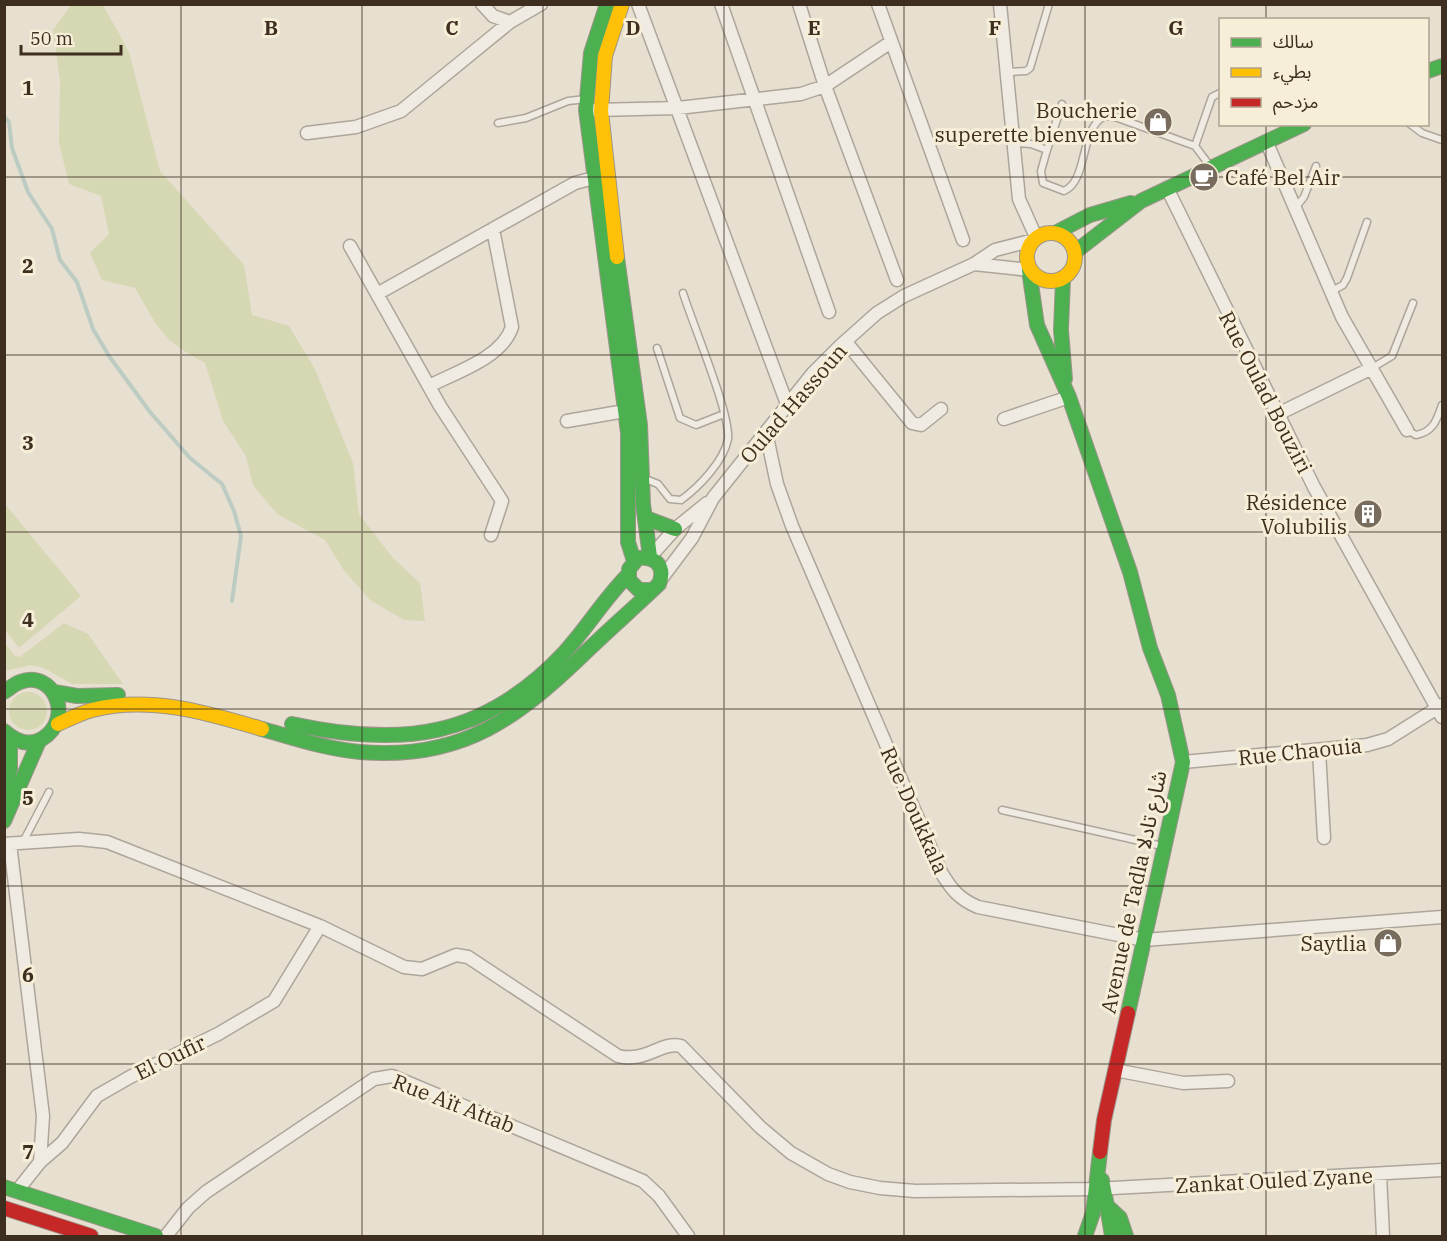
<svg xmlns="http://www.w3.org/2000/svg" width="1447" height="1241" viewBox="0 0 1447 1241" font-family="'IBM Plex Serif','Noto Sans Arabic',serif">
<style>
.green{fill:#d6d7b3}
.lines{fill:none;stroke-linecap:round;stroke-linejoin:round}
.stream{stroke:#bcccc2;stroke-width:4}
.lane-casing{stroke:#ada599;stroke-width:9}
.street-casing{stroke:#ada599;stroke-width:15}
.fast-casing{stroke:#9c958a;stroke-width:16}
.slow-casing{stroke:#9c958a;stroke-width:16}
.jam-casing{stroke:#9c958a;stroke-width:16}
.lane{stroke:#efebe3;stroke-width:6}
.street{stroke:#efebe3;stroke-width:12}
.fast{stroke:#4caf50;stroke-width:14}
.slow{stroke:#ffc107;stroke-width:14}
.jam{stroke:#c62828;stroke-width:14}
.grid{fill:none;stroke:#3d2e20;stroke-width:1.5;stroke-opacity:0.55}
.labels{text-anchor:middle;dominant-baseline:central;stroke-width:6;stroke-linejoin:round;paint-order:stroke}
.poi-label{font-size:21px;fill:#3d2e20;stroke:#f7eed8;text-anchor:end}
.street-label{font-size:21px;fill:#3d2e20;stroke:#f7eed8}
.grid-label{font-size:20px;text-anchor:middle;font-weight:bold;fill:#3d2e20;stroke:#f7eed8;stroke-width:6;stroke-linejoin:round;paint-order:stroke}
</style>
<rect width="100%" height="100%" fill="#e7e0d1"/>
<path class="green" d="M71,5H103L129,52L160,171L244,265L252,315L289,326L315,369L353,463L359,514L393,558L420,583L425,621L404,620L370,600L343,569L325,540L277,514L253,485L246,456L223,421L205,363C161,340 159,329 135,288L102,280L90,253L109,234L101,196L69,184L59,143L60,82L53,30Z
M5,504L81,596L19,648L5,630Z
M64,623L88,634L123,684H72L44,668L30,665L5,671V643L15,656L20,657Z
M9 711a19 19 0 1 1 38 0a19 19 0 1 1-38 0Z"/>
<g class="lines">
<path class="stream" d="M4,116L9,122L12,148L28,192L52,229L60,260L77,282L93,329L109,356L150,412L190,458L222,484L234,511L241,536L232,601"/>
<g class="lane-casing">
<path id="lane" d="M1007,72L1026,71L1030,68L1049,4
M498,123L526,118L568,101L586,99
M1410,124L1422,133L1442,140
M1014,143L1031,144L1047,150L1041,171L1043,183L1064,191C1089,180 1079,128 1105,116L1115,117L1195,146L1210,166
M1195,146L1212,97L1220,93
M1047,150L1062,104
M1295,208L1304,197L1316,166
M1330,292L1343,285L1347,278L1367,222
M657,348L680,418L696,425L724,414
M1372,368L1392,356L1413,303
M1407,430L1416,435C1433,432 1437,420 1442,405
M643,478L658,484L670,499L681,500C699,487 724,461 728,439C731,415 692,322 683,293
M1002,810L1162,846
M23,842L49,792"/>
</g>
<g class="street-casing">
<path id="street" d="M482,4L493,16L510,22L541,4
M638,4L787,404
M721,4L829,312
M799,4L825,86L897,280
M878,4L963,240
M1000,4L1019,199L1036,237
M595,110L678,108L801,94L825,86L891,42
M307,133L356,127L401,111L510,22
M1267,143L1342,317L1407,430
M1167,188L1314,487L1442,717
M350,246L440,406L502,501L491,535
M974,264L1029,270
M377,294L575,183L601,176
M846,342L912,423L921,425L941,409
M429,386C456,372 502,358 512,327L493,229
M1278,414L1372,368
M1004,419L1069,397
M567,421L625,411
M766,432L777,484L792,526L941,872C951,889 959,899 978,907L1144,940L1442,917
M650,557L675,529L707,503
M662,578L692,538L713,498L813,373L840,346L877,313L904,296L974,264L995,250L1034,240
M1319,751L1324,838
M1183,762L1367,745L1388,739L1442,705
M4,844L79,839L107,842L320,926L404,967L422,969L456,955L468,957L618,1056C646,1063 661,1041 681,1046L760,1127L791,1153L828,1174L850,1182L880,1188L915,1191L1095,1189L1442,1170
M10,844L43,1116L40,1162
M1115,1070L1183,1083L1228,1081
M1380,1175L1383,1236
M17,1191L40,1162L62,1143L97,1096L130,1077L218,1034L274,1001L320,926
M166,1236L188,1208L206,1192L374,1079L392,1076L643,1181L659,1196L688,1236"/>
</g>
<g class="fast-casing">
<path id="fast" d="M607,4L591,53L586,110L628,433V542L634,561
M1428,71L1442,66
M1055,233L1090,215L1131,203
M1075,252L1141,201L1304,124
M617,257L640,425L643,504L650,557
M1029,270L1037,325L1069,397L1130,572L1150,648L1168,695L1183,762L1128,1013
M1063,279L1061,330L1065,379
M646,518L675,529
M4,692C9,689 14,684 20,682C54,669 75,719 42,739C28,747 15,741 4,731
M54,692L77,696L118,695
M292,724C402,748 484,738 564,653C587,628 604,599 628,575
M262,729C294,738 326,749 360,752C463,761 519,717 589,649C612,627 636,606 659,584C666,567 656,556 638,558L629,569V580L639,590H651
M4,791L10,770V737
M4,821L39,741
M1102,1180L1107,1206L1120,1218L1126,1236
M4,1187L156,1236
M1107,1206L1112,1236
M1085,1236L1093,1213L1100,1152"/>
</g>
<g class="slow-casing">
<path id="slow" d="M1027 257a24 24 0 1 1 48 0a24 24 0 1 1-48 0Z
M617,257L601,111L605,56L622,4
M58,724C69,719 81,713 92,710C149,695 208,713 262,729"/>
</g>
<g class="jam-casing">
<path id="jam" d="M1100,1152L1104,1120L1128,1013
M4,1208L91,1236"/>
</g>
<use href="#lane" class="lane"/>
<use href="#street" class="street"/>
<use href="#fast" class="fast"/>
<use href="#slow" class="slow"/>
<use href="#jam" class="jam"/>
</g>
<path class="grid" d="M181,4V1236M362,4V1236M543,4V1236M724,4V1236M904,4V1236M1085,4V1236M1266,4V20M1266,124V1236M4,177H1442M4,355H1442M4,532H1442M4,709H1442M4,886H1442M4,1064H1442"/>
<defs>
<g id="shop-disc" transform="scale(1.5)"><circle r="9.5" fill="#786c5e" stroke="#f7eed8"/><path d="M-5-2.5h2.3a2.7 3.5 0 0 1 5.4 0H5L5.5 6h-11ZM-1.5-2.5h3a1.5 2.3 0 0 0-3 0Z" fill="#fff"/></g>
<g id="cafe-disc" transform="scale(1.5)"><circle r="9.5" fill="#786c5e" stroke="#f7eed8"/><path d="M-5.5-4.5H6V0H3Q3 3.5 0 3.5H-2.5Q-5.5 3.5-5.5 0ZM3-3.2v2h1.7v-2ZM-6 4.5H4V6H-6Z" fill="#fff"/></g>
<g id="building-disc" transform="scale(1.5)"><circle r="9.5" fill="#786c5e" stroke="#f7eed8"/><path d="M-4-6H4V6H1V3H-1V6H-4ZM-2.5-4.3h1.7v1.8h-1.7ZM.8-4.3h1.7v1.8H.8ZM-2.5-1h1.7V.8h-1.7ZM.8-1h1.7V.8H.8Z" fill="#fff"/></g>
</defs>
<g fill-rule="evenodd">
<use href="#shop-disc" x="1158" y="122"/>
<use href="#cafe-disc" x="1204" y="177"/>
<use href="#building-disc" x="1368" y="514"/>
<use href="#shop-disc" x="1388" y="943"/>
</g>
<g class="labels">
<g class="poi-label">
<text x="1137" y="110">Boucherie<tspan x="1137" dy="24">superette bienvenue</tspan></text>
<text x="1225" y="177" text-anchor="start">Café Bel Air</text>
<text x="1347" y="502">Résidence<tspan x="1347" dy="24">Volubilis</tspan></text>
<text x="1367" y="943">Saytlia</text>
</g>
<g class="street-label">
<text transform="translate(1266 392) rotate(63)">Rue Oulad Bouziri</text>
<text transform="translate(793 403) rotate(-49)">Oulad Hassoun</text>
<text transform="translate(1300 751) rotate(-6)">Rue Chaouia</text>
<text transform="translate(915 810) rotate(66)">Rue Doukkala</text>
<text transform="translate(1133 892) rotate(-78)">Avenue de Tadla شارع تادلا</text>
<text transform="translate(170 1057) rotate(-26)">El Oufir</text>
<text transform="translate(454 1103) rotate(21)">Rue Aït Attab</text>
<text transform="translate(1274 1180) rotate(-3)">Zankat Ouled Zyane</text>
</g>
</g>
<g class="grid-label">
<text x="271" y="35">B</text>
<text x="452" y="35">C</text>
<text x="633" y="35">D</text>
<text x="814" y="35">E</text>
<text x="995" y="35">F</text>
<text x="1176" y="35">G</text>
<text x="28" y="95">1</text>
<text x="28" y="273">2</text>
<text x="28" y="450">3</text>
<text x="28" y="627">4</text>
<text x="28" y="805">5</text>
<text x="28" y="982">6</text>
<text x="28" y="1159">7</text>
</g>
<rect width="1447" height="1241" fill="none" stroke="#3d2e20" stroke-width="12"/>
<rect x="1219" y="18" width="210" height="108" fill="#f7eed8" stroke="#ada18e" stroke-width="1.5"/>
<rect x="1231" y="38" width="30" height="9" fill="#4caf50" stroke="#ada18e" stroke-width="1.5"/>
<text x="1273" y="48" font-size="18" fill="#3d2e20">سالك</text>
<rect x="1231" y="68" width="30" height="9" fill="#ffc107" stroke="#ada18e" stroke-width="1.5"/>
<text x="1273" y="78" font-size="18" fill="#3d2e20">بطيء</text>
<rect x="1231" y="98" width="30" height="9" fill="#c62828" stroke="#ada18e" stroke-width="1.5"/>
<text x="1273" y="108" font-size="18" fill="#3d2e20">مزدحم</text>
<path d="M21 45v9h100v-9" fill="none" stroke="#3d2e20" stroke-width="3"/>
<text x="30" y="45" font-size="18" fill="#3d2e20" stroke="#f7eed8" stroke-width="4.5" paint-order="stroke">50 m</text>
</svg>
